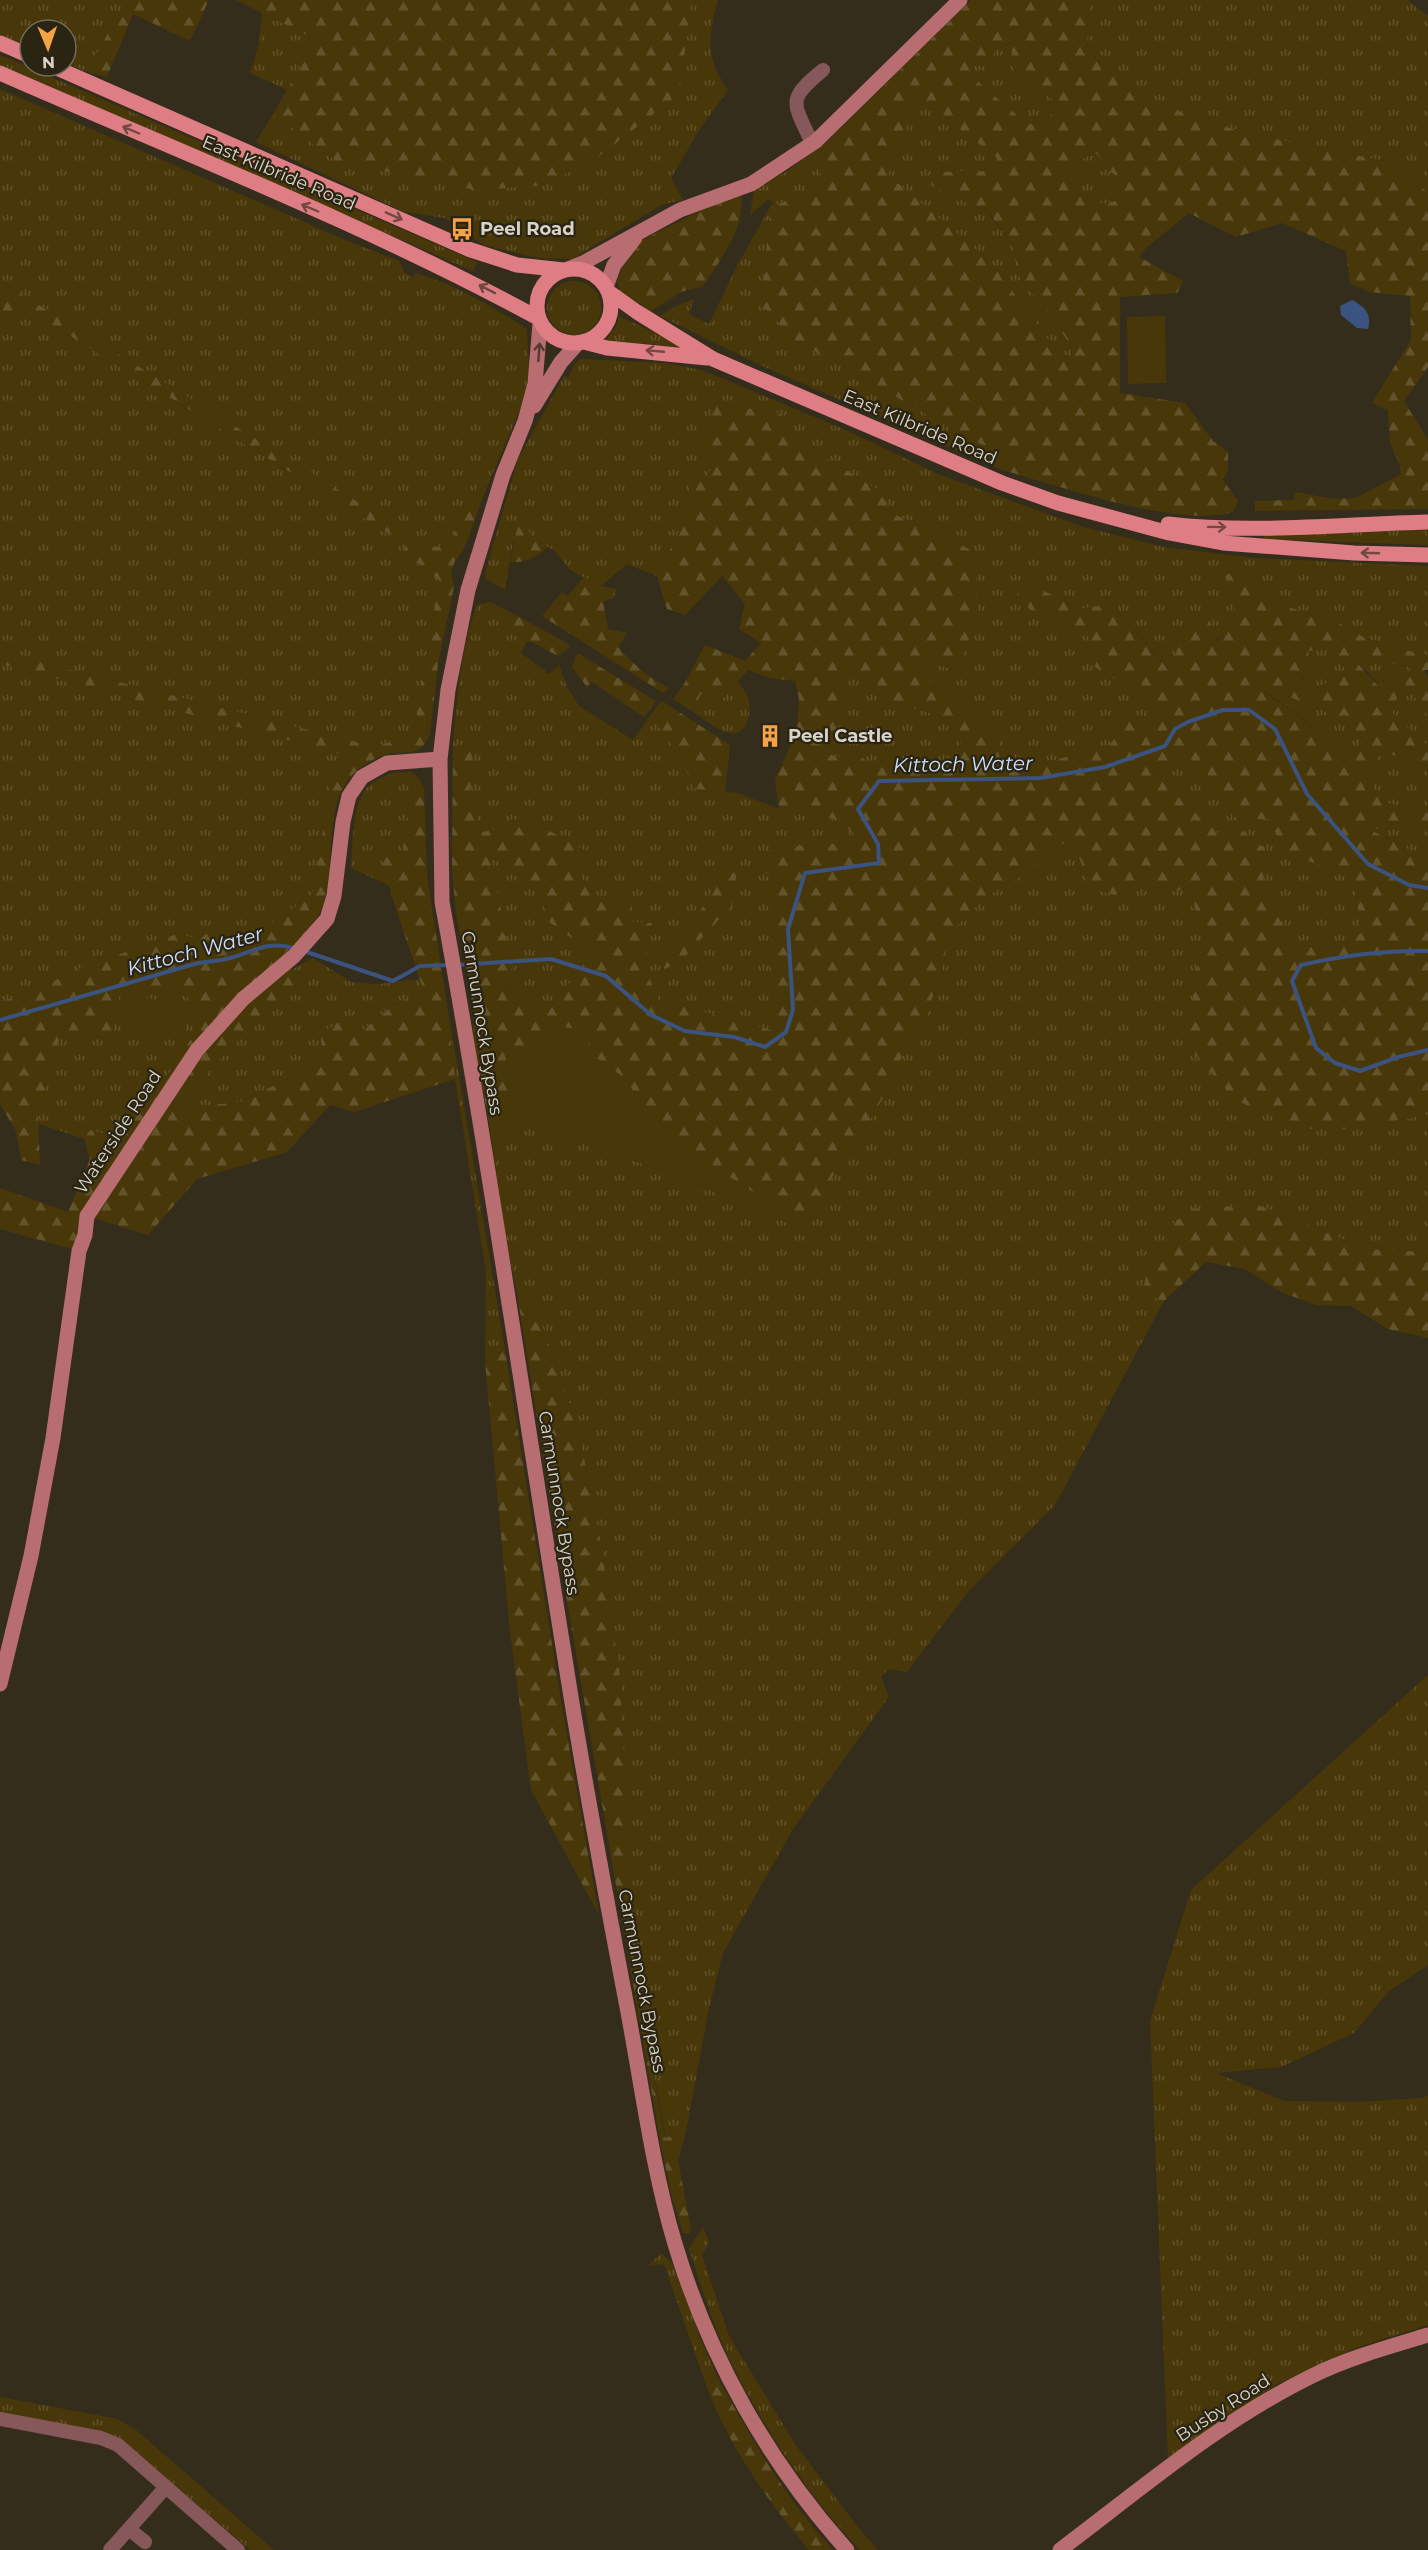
<svg xmlns="http://www.w3.org/2000/svg" width="1428" height="2550" viewBox="0 0 1428 2550" font-family="Montserrat,sans-serif">
<style>
.grass{fill:url(#grass-tufts);fill-rule:evenodd}
.forest{fill:url(#forest-firs);fill-rule:evenodd}
.green{fill:#483708}
.water{fill:#3b5380}
.lines{fill:none;stroke-linecap:round;stroke-linejoin:round}
.stream{stroke:#3b5380;stroke-width:4}
.street{stroke:#87585a;stroke-width:14}
.secondary{stroke:#b86e71;stroke-width:15}
.primary{stroke:#de7e84;stroke-width:15}
.oneway{stroke:#724840}
.oneway2{stroke:#553a2f}
.labels{text-anchor:middle;dominant-baseline:central;stroke-width:4.5;stroke-linejoin:round;paint-order:stroke}
.street-label{font-size:18px;fill:#d8d4c9;stroke:#2a2413}
.poi-label{font-size:18px;font-weight:bold;fill:#d8d4c9;stroke:#2a2413;text-anchor:start}
.water-label{font-size:20px;font-style:italic;fill:#cedffc;stroke:#2a2413}
</style>
<defs>
<pattern id="grass-tufts" width="24" height="20" patternUnits="userSpaceOnUse" patternTransform="scale(1.5)"><rect width="24" height="20" fill="#483708"/><path d="M3 7l-1-3M5 7V3M7 7l1-3M15 17l-1-3M17 17v-4M19 17l1-3" fill="none" stroke="#62532b"/></pattern>
<pattern id="forest-firs" width="22" height="20" patternUnits="userSpaceOnUse" patternTransform="scale(1.5)"><rect width="22" height="20" fill="#483708"/><path d="M5 1l3.5 6h-7zM16 11l3.5 6h-7z" fill="#62532b"/></pattern>
</defs>
<rect width="100%" height="100%" fill="#352d1c"/>
<path class="grass" d="M0,0H130L121,19H116L87,72L66,63V30H30V48L0,35Z
M692,0H718C708,36 705,58 728,90L700,129L671,178L683,200L661,205L572,259L538,258L484,245L445,218L404,212L256,142L273,114L336,161L679,94Z
M1095,0H1407L1428,16V192L1385,161L1280,140L1200,121L1122,84L1087,50L1088,10Z
M262,13L316,40L287,90L250,73L259,44Z
M1012,42C1013,94 1028,73 1057,103L1050,116L1028,125L975,79L973,66L989,65L995,50Z
M0,55L477,262L473,271L0,65Z
M0,89L350,242L399,261L405,273L414,277L415,273C457,285 491,306 527,329L528,359L534,362L527,393L487,487L479,484L448,546L431,547L0,281Z
M920,104L936,110L998,158L994,171L937,172L932,185L987,212L1012,243L1018,274L1028,290L1044,303L1070,345L1074,363L1047,338L990,261L888,175L894,152L906,137L895,110Z
M827,142L820,179L770,210L761,305L795,340L976,442L1005,453L1002,470L758,364L660,316L672,308L694,299L689,314L709,324L737,266L773,202L768,199L750,215L754,190L786,172Z
M1097,154L1108,170L1121,179L1116,201L1105,204L1085,198L1073,178C1077,161 1079,157 1097,154Z
M547 308a27 27 0 1 1 54 0a27 27 0 1 1-54 0Z
M24,307L407,545L404,551L439,580L413,738L371,746L0,652V331L12,312Z
M619,316L687,348L606,340L617,325Z
M581,359L664,363L702,370L848,431L938,474L1083,527L1164,547L1254,558L1428,566V656L1367,639L1339,623L1282,605L1256,589L1235,570L1226,576L1236,613L1224,635L1170,670L1111,604L1078,609L1067,602L1054,613L1068,630L1082,628L1156,718L1149,726L1116,721L1117,735L1110,746L1027,767L1000,761L998,738L989,728L926,679L922,658L956,671L976,552L885,510V494L808,447L779,413L715,403L710,426L700,444L712,465L707,478L693,482L686,496L690,509L657,576L627,564L601,586L570,570L554,550L532,539L513,541L505,590L486,579L485,573L518,459L564,376L568,378L575,364Z
M1428,527V545L1265,539L1263,535Z
M490,602L508,611L514,628L526,642L521,653L549,674L559,665L567,687L579,706L633,740L661,701L665,703L654,720L673,747L696,789L738,793L779,809L808,805L821,817L842,820L859,842L805,845L771,876L775,915L768,958L775,1019L771,1030L658,1000L645,967L652,923L630,922L632,906L590,894L577,868L587,852L542,827L512,819L504,828L482,832L470,799L473,747L453,744C457,697 461,649 477,605ZM733,904L721,916L655,960L685,937L692,926Z
M1328,649L1345,669L1340,676L1316,688L1320,697L1308,693L1302,686C1302,674 1310,663 1307,651Z
M1364,656L1411,668L1413,675L1384,678L1381,689L1368,672L1357,664Z
M0,664L355,758L331,780L311,905L304,900C276,922 252,942 214,928L200,940L177,934L78,969L20,998L0,1000Z
M850,668L885,700L938,715L962,735L959,762H904L879,769L850,750L838,758L826,753L847,705L835,688Z
M738,681C741,686 746,692 748,698C752,712 748,736 730,733C717,731 703,718 692,711L701,694L718,704Z
M1263,686L1327,712L1363,739L1356,758L1263,690Z
M1400,689L1410,690L1428,716V746L1392,714Z
M1381,751L1428,766V812L1386,803L1367,780Z
M1183,752L1204,769L1237,819H1270L1283,852L1354,877L1361,933L1346,945L1294,947L1263,888L1264,848L1223,838L1177,796L1152,769Z
M395,772H412L403,851L388,855L384,872L391,883L390,886L351,868C353,845 352,813 363,793C369,782 384,777 395,772Z
M1398,823L1428,832V860L1370,829Z
M1072,837L1115,895L1144,885L1191,892L1206,947L1190,983L1193,1000L1184,1026L1190,1048L1356,1129L1428,1114V1252L1367,1249L1258,1205L1166,1246L1169,1259L1143,1293L1164,1301L1055,1505L967,1593L907,1672L889,1669L881,1677L889,1697L793,1829L723,1953L709,2008L686,2132L666,2138L633,1957L620,1677L601,1543L578,1428L543,1328L529,1297L517,1293L506,1239L492,1143L520,1135L521,1125C614,1150 705,1186 793,1225L798,1221L814,1218L835,1171L850,1153L889,1088L906,1047L921,1027L941,975L950,932L988,895L1025,874Z
M490,857L507,864L537,888L550,923L589,950L594,959L560,993L550,1010L502,984L512,968Z
M313,958L351,982L379,984L419,979L424,992L395,1003L363,1030L321,1034L322,1062L241,1102L177,1108L217,1062L303,974L293,969Z
M121,988L153,992L184,993L196,1008L195,1033L165,1079L143,1098L130,1102L116,1137L90,1130L84,1139L39,1124L38,1116L62,1029L113,1040L114,1022Z
M447,1005L505,1350L485,1362L486,1271L455,1079Z
M1428,1675V1965L1389,1991L1354,2033L1281,2067L1216,2073L1284,2101L1358,2102L1421,2098L1428,2096V2325L1361,2346L1279,2383L1168,2458L1150,2021L1191,1890Z
M703,2227L709,2242L702,2255L729,2336L795,2444L860,2530L851,2540C809,2495 765,2429 737,2374C716,2335 703,2291 689,2249Z
M661,2253L672,2263L701,2340L719,2380L705,2382L664,2264L648,2266Z
M0,2397L118,2419L136,2430L274,2550H250L151,2465L113,2436L0,2413Z"/>
<path class="forest" d="M130,0H209L190,41L133,14L107,77L87,72L116,18L121,19Z
M236,0H692L679,94L589,164L537,186L475,190L336,161L273,114L316,40Z
M971,0H1095L1088,10L1087,50L1122,84L1200,121L1280,140L1385,161L1428,192V367L1404,401L1428,440V509L1255,511V501L1294,500L1295,492L1334,499L1356,498L1401,474L1399,463L1390,443L1388,410L1372,403L1411,340L1410,296L1369,292L1350,283L1346,251L1282,223L1236,237L1189,213L1146,248L1139,257L1183,281L1177,293L1120,297V393L1185,403L1213,441L1228,452V469L1223,480L1238,501L1233,512C1180,529 1058,485 1002,470L1005,453L976,442L795,340L761,305L770,210L820,179L827,142ZM1011,42C1012,49 1011,59 1013,66C1019,86 1043,89 1056,103L1050,116L1028,125L975,79L973,66L989,65L995,50ZM920,104L936,110L997,158L994,171L937,172L930,178L932,186L988,212L1012,243L1018,274L1028,290L1044,303L1070,345L1074,362L1047,338L990,261L888,175L894,152L906,137L908,121L896,110ZM1097,154L1108,170L1121,179L1116,201L1105,204L1085,198L1074,178C1077,161 1079,156 1097,154Z
M741,195C745,230 721,258 703,286L681,292L651,311L620,291L617,281L622,268L640,241L700,211Z
M0,281L431,547L448,546L479,484L487,487L464,549L455,561L451,572L454,587L438,664L430,735C427,741 424,746 419,749C412,754 400,752 392,753C377,756 359,766 349,779C321,814 339,880 318,916C308,932 291,946 278,961L303,975L217,1062L177,1108L241,1102L322,1062L321,1034L343,1019L363,1030L396,1003L424,992L391,894C390,882 384,875 383,863L388,855L403,851L412,772L420,780L424,789L427,876L447,1005L455,1079L354,1112L330,1105L287,1152L197,1179L148,1235L87,1216L79,1251L0,1229V1188L68,1212L90,1159L84,1139L90,1130L116,1137L130,1102L143,1098L165,1079L195,1033L196,1008L184,993L153,992L121,988L114,1022V1040L62,1029L38,1116L40,1165L21,1160L16,1131L0,1104V1000L20,998L78,969L177,934L200,939L214,928C252,942 275,922 304,900L311,904L331,780L355,758L0,664V652L372,746L413,738L439,580L404,551L406,544L24,307L12,312L0,331Z
M715,403L779,413L808,447L885,494V510L976,552L977,620L957,671L922,659L926,679L989,728L998,738L1000,761L1027,767L1109,746L1117,735L1116,721L1120,714L1149,726L1156,718L1133,690L1095,667L1097,649L1082,629L1068,630L1054,613L1034,614L1017,594L1024,580L1078,609L1111,604L1169,670L1192,616L1210,623L1215,640L1217,641L1224,635L1236,613L1225,576L1235,570L1256,589L1282,605L1339,623L1367,639L1428,656V670H1424L1428,678V716L1410,690L1400,689L1392,713L1428,746V766L1381,751L1367,780L1386,803L1428,812V832L1398,823L1371,830L1428,860V1114L1356,1129H1304L1235,1100L1190,1048L1184,1026L1193,1000L1190,983L1206,947L1191,892L1144,885L1115,895L1090,889L1072,837L1025,874L988,895L950,932L941,975L921,1027L906,1047L889,1088L850,1153L835,1171L814,1218L798,1221L720,1171L668,1130L635,1095L627,1080L549,1026L526,1052L508,1096L486,1106L474,1051L473,1007L456,913L452,870L453,744L473,747L470,799L482,832L504,828L512,819L542,827L588,852L577,868L590,894L632,906L631,922L652,923L645,967L658,1000L771,1030L775,1019L768,958L775,915L771,876L761,869L759,852L805,845L858,842L842,820L821,817L808,805L779,809L775,780L797,731L799,699L795,681L770,678L748,670L718,704L701,694L692,711L673,699C687,684 694,663 705,645L745,661L761,643L739,629L745,604L722,576L685,615L667,609L657,576L690,509L686,496L693,482L707,478L712,465L700,444L710,426ZM1328,649L1345,669L1340,676L1316,688L1319,697L1308,693L1302,686V676L1309,675L1326,665L1324,660L1313,655L1309,658L1308,651ZM1365,656L1411,668L1413,674L1388,673L1380,688L1357,663ZM850,668L885,700L939,715L962,735L959,761L904,762L879,768L849,750L838,758L827,753L847,705L835,689L843,687ZM1263,686L1327,712L1362,738L1356,758L1263,691ZM1183,752L1204,769L1237,819H1270L1283,852L1354,877L1361,933L1346,945L1294,947L1263,888L1264,848L1234,825L1223,838L1177,796L1152,770ZM491,857L507,864L537,888L550,923L589,950L593,959L560,993L550,1010L503,985L512,968Z
M523,515L532,539L548,546C536,558 526,563 510,562L518,523Z
M584,577L601,586L616,589L614,598L603,602L608,629L627,633L618,647C631,662 651,680 669,688L663,693L542,616L562,592L568,596Z
M508,611L567,643L570,647L558,656L532,642H526L514,628Z
M577,653L656,701L644,717L592,682L587,687L572,667Z
M665,703L730,745L725,792L696,789L673,747L654,720Z
M737,872L733,904L681,961L665,969L655,961L685,937L722,874Z
M1258,1205L1367,1249L1428,1252V1338L1388,1329L1351,1306L1316,1305L1283,1293L1245,1269L1206,1262L1164,1301L1143,1293L1147,1270L1169,1259L1166,1246L1168,1228L1191,1209Z
M517,1293L529,1297L543,1328L578,1428L601,1543L620,1677L633,1957L665,2138L686,2132L678,2160L691,2229L689,2234L683,2233L671,2193L661,2146L562,1572Z
M505,1350L562,1707L599,1915L531,1790L510,1632L485,1362Z
M719,2380C752,2440 786,2499 833,2550H809C767,2500 727,2444 705,2382Z
M860,2530L878,2550H860L851,2540Z"/>
<path class="green" d="M1165,316L1166,383L1128,384L1127,317Z
M126,992L191,1009L182,1042L117,1025Z
M549,1026L583,1029L593,1055L627,1080L635,1095L668,1130L720,1171L798,1221L794,1225C705,1186 615,1150 521,1126L520,1135L492,1143L486,1106L508,1095L505,1049L526,1052Z"/>
<path class="water" d="M1352,300C1365,307 1372,314 1368,329L1357,328L1341,315L1340,306Z"/>
<g class="lines">
<path class="stream" d="M304,951L393,981L420,966L450,965
M1428,951C1384,950 1344,955 1301,965L1292,981L1316,1048L1335,1063L1360,1071L1398,1057L1428,1050
M457,965L551,959L606,976L651,1015L685,1031L734,1037L765,1047L786,1032L793,1010L788,929L805,873L879,863L878,844L858,809L879,781L1040,778L1105,767L1165,746L1175,729L1188,722L1223,710H1249L1275,729L1307,794L1368,864L1409,885L1428,888
M0,1020L198,963C207,962 217,961 226,959C253,953 265,940 294,948"/>
<path class="street" d="M812,143C793,102 786,100 823,70
M0,2419L101,2438L118,2445L238,2550
M129,2529L145,2542
M110,2550L165,2488"/>
<path class="secondary" d="M568,269L583,263L680,210L751,184L816,141L960,0
M606,287L614,265L635,238
M540,323L535,384L525,421L503,475L468,590L448,690L440,759L442,902C488,1153 524,1407 565,1659C583,1776 605,1892 627,2007C642,2086 652,2167 675,2244C709,2357 768,2462 847,2550
M534,406L561,362L578,343
M0,1684L31,1556L53,1438L79,1251L85,1235L87,1216L197,1050L243,999L294,956L327,919L334,896L343,822L349,796L362,777L387,763L440,759
M1060,2550C1141,2489 1220,2421 1312,2376C1348,2358 1389,2347 1428,2335"/>
<path class="primary" d="M0,43L30,56
M52,66L468,249L517,265L564,270
M0,73C180,152 365,224 538,318
M537 306a37 37 0 1 1 74 0a37 37 0 1 1-74 0Z
M609,292L637,312L713,359L1002,483L1058,503L1169,533L1223,543L1354,553L1428,555
M584,342L607,348L707,358
M1168,524C1254,534 1342,524 1428,522"/>
</g>
<defs><path id="oneway-shaft" d="M-6 0H5M1.5-3L5.5 0L1.5 3" fill="none" stroke-width="1.6" stroke-linecap="round" stroke-linejoin="round" transform="scale(1.5)"/></defs>
<g class="oneway">
<use href="#oneway-shaft" transform="translate(131 130) rotate(-157)"/>
<use href="#oneway-shaft" transform="translate(310 208) rotate(-157)"/>
<use href="#oneway-shaft" transform="translate(394 216) rotate(24)"/>
<use href="#oneway-shaft" transform="translate(487 289) rotate(-153)"/>
<use href="#oneway-shaft" transform="translate(655 351) rotate(-175)"/>
<use href="#oneway-shaft" transform="translate(1217 527) rotate(1)"/>
<use href="#oneway-shaft" transform="translate(1370 553) rotate(-178)"/>
</g>
<use class="oneway2" href="#oneway-shaft" transform="translate(539 352) rotate(-86)"/>
<defs>
<g id="bus-bare" transform="scale(1.8)"><path d="M-5-6H5V4H4V6H2V4H-2V6H-4V4H-5ZM-3.5-4V0h7V-4ZM-3.5 1.2v1.5H-2V1.2ZM2 1.2v1.5H3.5V1.2Z" fill="#f6a246" stroke="#2a2413" stroke-width="2.5" paint-order="stroke"/></g>
<g id="building-bare" transform="scale(1.8)"><path d="M-4-6H4V6H1V3H-1V6H-4ZM-2.5-4.3h1.7v1.8h-1.7ZM.8-4.3h1.7v1.8H.8ZM-2.5-1h1.7V.8h-1.7ZM.8-1h1.7V.8H.8Z" fill="#f6a246" stroke="#2a2413" stroke-width="2.5" paint-order="stroke"/></g>
</defs>
<g fill-rule="evenodd">
<use href="#bus-bare" x="462" y="229"/>
<use href="#building-bare" x="770" y="736"/>
</g>
<g class="labels">
<g class="street-label">
<text transform="translate(279 173) rotate(23)">East Kilbride Road</text>
<text transform="translate(920 427) rotate(23)">East Kilbride Road</text>
<text transform="translate(482 1023) rotate(81)">Carmunnock Bypass</text>
<text transform="translate(118 1132) rotate(-57)">Waterside Road</text>
<text transform="translate(559 1503) rotate(81)">Carmunnock Bypass</text>
<text transform="translate(642 1981) rotate(79)">Carmunnock Bypass</text>
<text transform="translate(1223 2408) rotate(-33)">Busby Road</text>
</g>
<g class="poi-label">
<text x="480" y="229">Peel Road</text>
<text x="788" y="736">Peel Castle</text>
</g>
<g class="water-label">
<text transform="translate(963 764) rotate(-1)">Kittoch Water</text>
<text transform="translate(195 951) rotate(-15)">Kittoch Water</text>
</g>
</g>
<g transform="translate(48 48) rotate(178)"><circle r="28" fill="#2a2413" stroke="#706a5c" stroke-width="1.5"/>
<path d="M0-4.5L10 22L0 15L-10 22Z" fill="#f6a246"/>
<text y="-9" font-size="16" font-weight="bold" text-anchor="middle" fill="#d8d4c9">N</text>
</g>
</svg>
